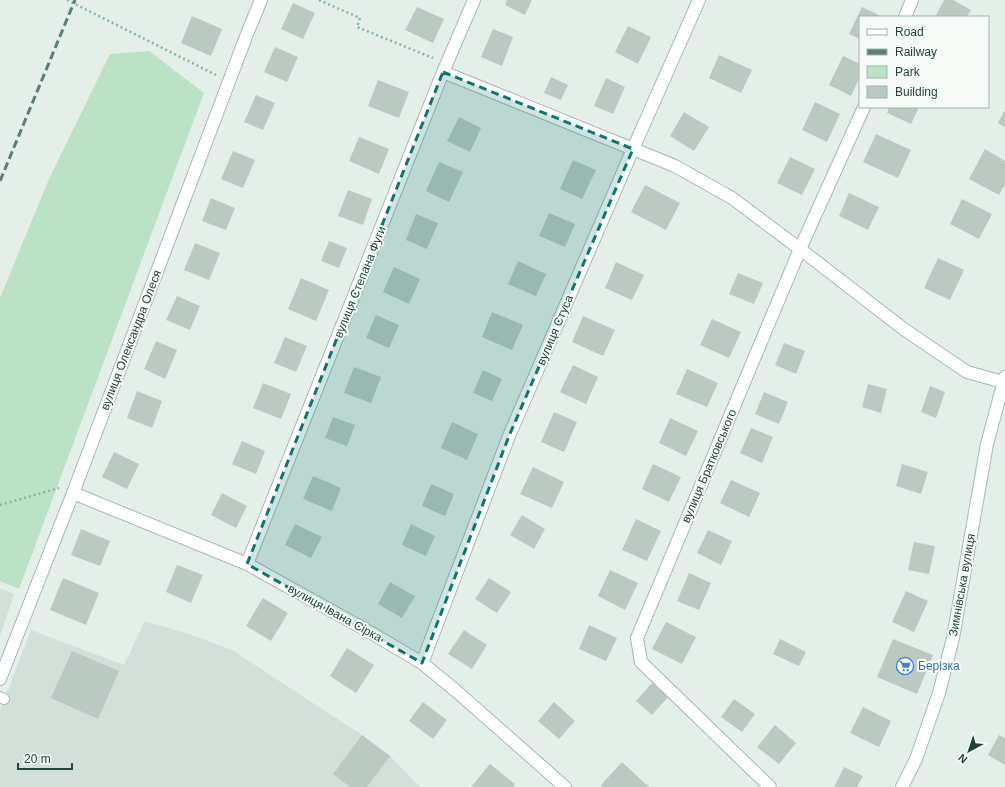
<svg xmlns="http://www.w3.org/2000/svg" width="1005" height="787" viewBox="0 0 1005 787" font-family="Helvetica,sans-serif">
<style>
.built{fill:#d3dfd9}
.green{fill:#bce2c5}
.building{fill:#bacac3}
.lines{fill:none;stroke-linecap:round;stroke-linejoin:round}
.lane-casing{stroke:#a7b8b1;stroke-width:12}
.street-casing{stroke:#a7b8b1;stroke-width:14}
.secondary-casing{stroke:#a2bcb2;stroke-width:14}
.path{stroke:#83b5a3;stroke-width:2.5;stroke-dasharray:2 3;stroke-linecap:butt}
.lane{stroke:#fff;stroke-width:10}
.street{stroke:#fff;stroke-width:12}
.secondary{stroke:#fff;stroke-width:12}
.rail{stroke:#5d7e74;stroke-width:3;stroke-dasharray:8 4;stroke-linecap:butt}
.marked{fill:#0f766e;fill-opacity:0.2;stroke:#0f766e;stroke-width:3;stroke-dasharray:8 5;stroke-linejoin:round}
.labels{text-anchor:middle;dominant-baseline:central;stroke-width:4;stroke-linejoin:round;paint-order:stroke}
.street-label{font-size:12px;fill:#224339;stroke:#f6fbf8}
.shop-label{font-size:12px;fill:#366cbe;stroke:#f6fbf8;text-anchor:start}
</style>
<rect width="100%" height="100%" fill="#e5efea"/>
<path class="built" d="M0,588L14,594L0,636Z
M145,621L186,633L232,650L362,735L390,756L420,787H0V710L31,630L124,665Z"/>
<path class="green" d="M149,51L204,93L19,589L0,581V298L49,179L110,54Z"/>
<path class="building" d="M507,0H532L525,15L505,5Z
M944,0H953L971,10L967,17H935Z
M293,3L315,13L303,39L281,29Z
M417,7L444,19L433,43L405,30Z
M862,7L883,17H860V39L849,34Z
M192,16L222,29L211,56L181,43Z
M628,26L651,37L638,64L615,52Z
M493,29L513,37L502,66L481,57Z
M275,47L298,57L287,82L264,72Z
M719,55L752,70L741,93L709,78Z
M843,56L860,64V77L851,96L829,85Z
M551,77L568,85L561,100L544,93Z
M606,78L625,87L613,114L594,106Z
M378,80L409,92L399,118L368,106Z
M256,95L275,103L263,130L244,122Z
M815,102L840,114L827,142L802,130Z
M889,107H919L911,124L887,113Z
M1005,110V127L998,123Z
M684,112L709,127L694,151L670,136Z
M459,117L481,128L470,152L447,141Z
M876,134L911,150L898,178L863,162Z
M359,137L389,149L379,174L349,161Z
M985,149L1005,161V184L999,195L969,179Z
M233,151L255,160L243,188L221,179Z
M790,157L815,169L802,195L777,183Z
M573,160L596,170L582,199L560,189Z
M439,162L463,172L449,202L426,191Z
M645,185L680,203L666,230L631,212Z
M348,190L372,199L363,225L338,216Z
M849,193L879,207L868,230L839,216Z
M211,198L235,208L226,230L202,221Z
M962,199L992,214L979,239L950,224Z
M549,213L575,224L565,247L539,236Z
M416,214L438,223L427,249L406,240Z
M329,241L347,248L339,268L321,261Z
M195,243L220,253L209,280L184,270Z
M938,258L964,270L950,300L924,288Z
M518,261L546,274L536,296L508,284Z
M616,262L644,275L632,300L605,288Z
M394,267L420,279L409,304L383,292Z
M738,273L763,283L754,304L729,294Z
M301,278L329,290L316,321L288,309Z
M177,296L200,306L190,330L166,320Z
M492,312L523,325L512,350L482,337Z
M376,315L399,325L389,348L366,338Z
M583,316L615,330L603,356L572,342Z
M712,319L741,332L729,358L700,345Z
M285,337L307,346L296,372L274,363Z
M156,341L177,350L165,379L144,369Z
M784,343L805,351L796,374L775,365Z
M573,365L598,377L586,404L560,392Z
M354,367L381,377L371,403L344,393Z
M687,369L718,383L707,407L676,394Z
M483,370L502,379L492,401L473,393Z
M263,383L291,394L281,419L253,408Z
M868,384L887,389L881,413L862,407Z
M930,386L945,392L936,418L921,412Z
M137,391L162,401L152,428L127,418Z
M764,392L788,402L779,424L755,414Z
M554,412L577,422L564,452L541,442Z
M333,417L355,425L347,446L325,438Z
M670,418L698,431L686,456L659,443Z
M452,422L478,434L467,460L441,448Z
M751,428L773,437L762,463L740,453Z
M242,441L265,451L256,474L232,464Z
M114,452L139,464L127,489L102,477Z
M653,464L681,477L669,502L642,489Z
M902,464L928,472L921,494L896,486Z
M533,467L564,482L552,508L520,494Z
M313,476L341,488L332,511L303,499Z
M731,480L760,493L749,517L720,503Z
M431,484L454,494L445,516L422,506Z
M222,493L247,506L236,528L211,515Z
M522,515L545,529L534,549L510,535Z
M636,519L661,531L647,561L622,550Z
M295,524L322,537L311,558L285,545Z
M411,524L435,536L426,556L402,545Z
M81,529L110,541L100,566L71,555Z
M708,530L732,541L721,565L697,553Z
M914,542L935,546L929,574L908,570Z
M177,565L203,575L191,603L166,592Z
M610,570L638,583L625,610L598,596Z
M689,573L711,583L699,610L677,601Z
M63,578L99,593L86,625L50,610Z
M489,578L511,592L497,613L475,599Z
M390,582L415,596L402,618L378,604Z
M906,591L928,601L914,632L892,622Z
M263,598L288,613L271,641L246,626Z
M666,622L696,637L682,664L652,649Z
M589,625L617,638L606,661L579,649Z
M464,630L487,645L472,669L448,654Z
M780,639L806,652L799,666L773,654Z
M893,639L933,655L917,694L877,677Z
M347,648L374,665L356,693L330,676Z
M72,651L119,671L98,719L51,698Z
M652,683L668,697L652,715L636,701Z
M734,699L755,714L742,732L721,717Z
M423,702L447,720L433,739L409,721Z
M554,702L575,721L559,739L538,721Z
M863,707L891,721L879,747L850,733Z
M775,725L796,743L779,764L757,747Z
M362,735L390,756L367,787H350L333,774Z
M999,735L1005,738V765L988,755Z
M622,762L649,787H603L601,785Z
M490,764L515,784L513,787H471Z
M844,767L863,776L857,787H834Z"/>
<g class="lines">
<g class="lane-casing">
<path id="lane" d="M0,697L4,699"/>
</g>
<g class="street-casing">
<path id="street" d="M905,17L912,0
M443,72L675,166L732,198L800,249L905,330L967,372L1003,382
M73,493L247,564L368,631L422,663L455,690L565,787
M247,564L443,72L474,0
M422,663L509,436L633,149L699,0
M0,679L73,493L247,34L261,0
M770,787L641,662L637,638L800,249L864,107"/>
</g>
<g class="secondary-casing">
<path id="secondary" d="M902,787L916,759L939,693L953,638L987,444L1005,377"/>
</g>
<path class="path" d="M67,0L216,75
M319,0L360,18L357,27L433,58
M0,505L59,488"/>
<use href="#lane" class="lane"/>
<use href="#street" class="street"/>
<use href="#secondary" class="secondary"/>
<path class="rail" d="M0,181L75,0"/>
</g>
<path class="marked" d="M443,72L633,149L509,436L422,663L247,564Z"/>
<defs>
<g id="supermarket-ring" transform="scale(0.9)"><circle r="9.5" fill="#f6fbf8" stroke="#3f7fe0" stroke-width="1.5"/><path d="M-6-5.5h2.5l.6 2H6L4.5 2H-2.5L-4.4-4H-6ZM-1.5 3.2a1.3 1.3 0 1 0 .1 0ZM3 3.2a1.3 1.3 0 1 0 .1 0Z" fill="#3f7fe0"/></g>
</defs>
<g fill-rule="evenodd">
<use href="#supermarket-ring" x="905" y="666"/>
</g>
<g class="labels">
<g class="street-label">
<text transform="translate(360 282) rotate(-68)">вулиця Степана Фуги</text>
<text transform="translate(555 330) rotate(-67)">вулиця Стуса</text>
<text transform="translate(131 340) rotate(-69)">вулиця Олександра Олеся</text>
<text transform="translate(709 466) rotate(-67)">вулиця Братковського</text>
<text transform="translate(962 585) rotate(-80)">Зимнівська вулиця</text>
<text transform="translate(335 613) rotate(29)">вулиця Івана Сірка</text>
</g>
<g class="shop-label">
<text x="918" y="666">Берізка</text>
</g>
</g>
<rect x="859" y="16" width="130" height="92" fill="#f6fbf8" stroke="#a1b1ac"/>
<rect x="867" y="29" width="20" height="6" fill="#ffffff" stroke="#a1b1ac"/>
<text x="895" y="36" font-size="12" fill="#224339">Road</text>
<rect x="867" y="49" width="20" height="6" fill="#5d7e74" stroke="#a1b1ac"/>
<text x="895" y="56" font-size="12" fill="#224339">Railway</text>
<rect x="867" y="66" width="20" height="12" fill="#bce2c5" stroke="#a1b1ac"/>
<text x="895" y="76" font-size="12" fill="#224339">Park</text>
<rect x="867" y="86" width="20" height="12" fill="#bacac3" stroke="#a1b1ac"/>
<text x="895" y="96" font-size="12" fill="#224339">Building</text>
<g transform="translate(969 751) rotate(220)" stroke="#f6fbf8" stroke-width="3" paint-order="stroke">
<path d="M0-3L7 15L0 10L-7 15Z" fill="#224339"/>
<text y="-6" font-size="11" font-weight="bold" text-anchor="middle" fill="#224339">N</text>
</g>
<path d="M18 763v6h54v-6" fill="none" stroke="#224339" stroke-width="2"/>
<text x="24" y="763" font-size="12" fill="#224339" stroke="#f6fbf8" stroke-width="3" paint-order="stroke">20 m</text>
</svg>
